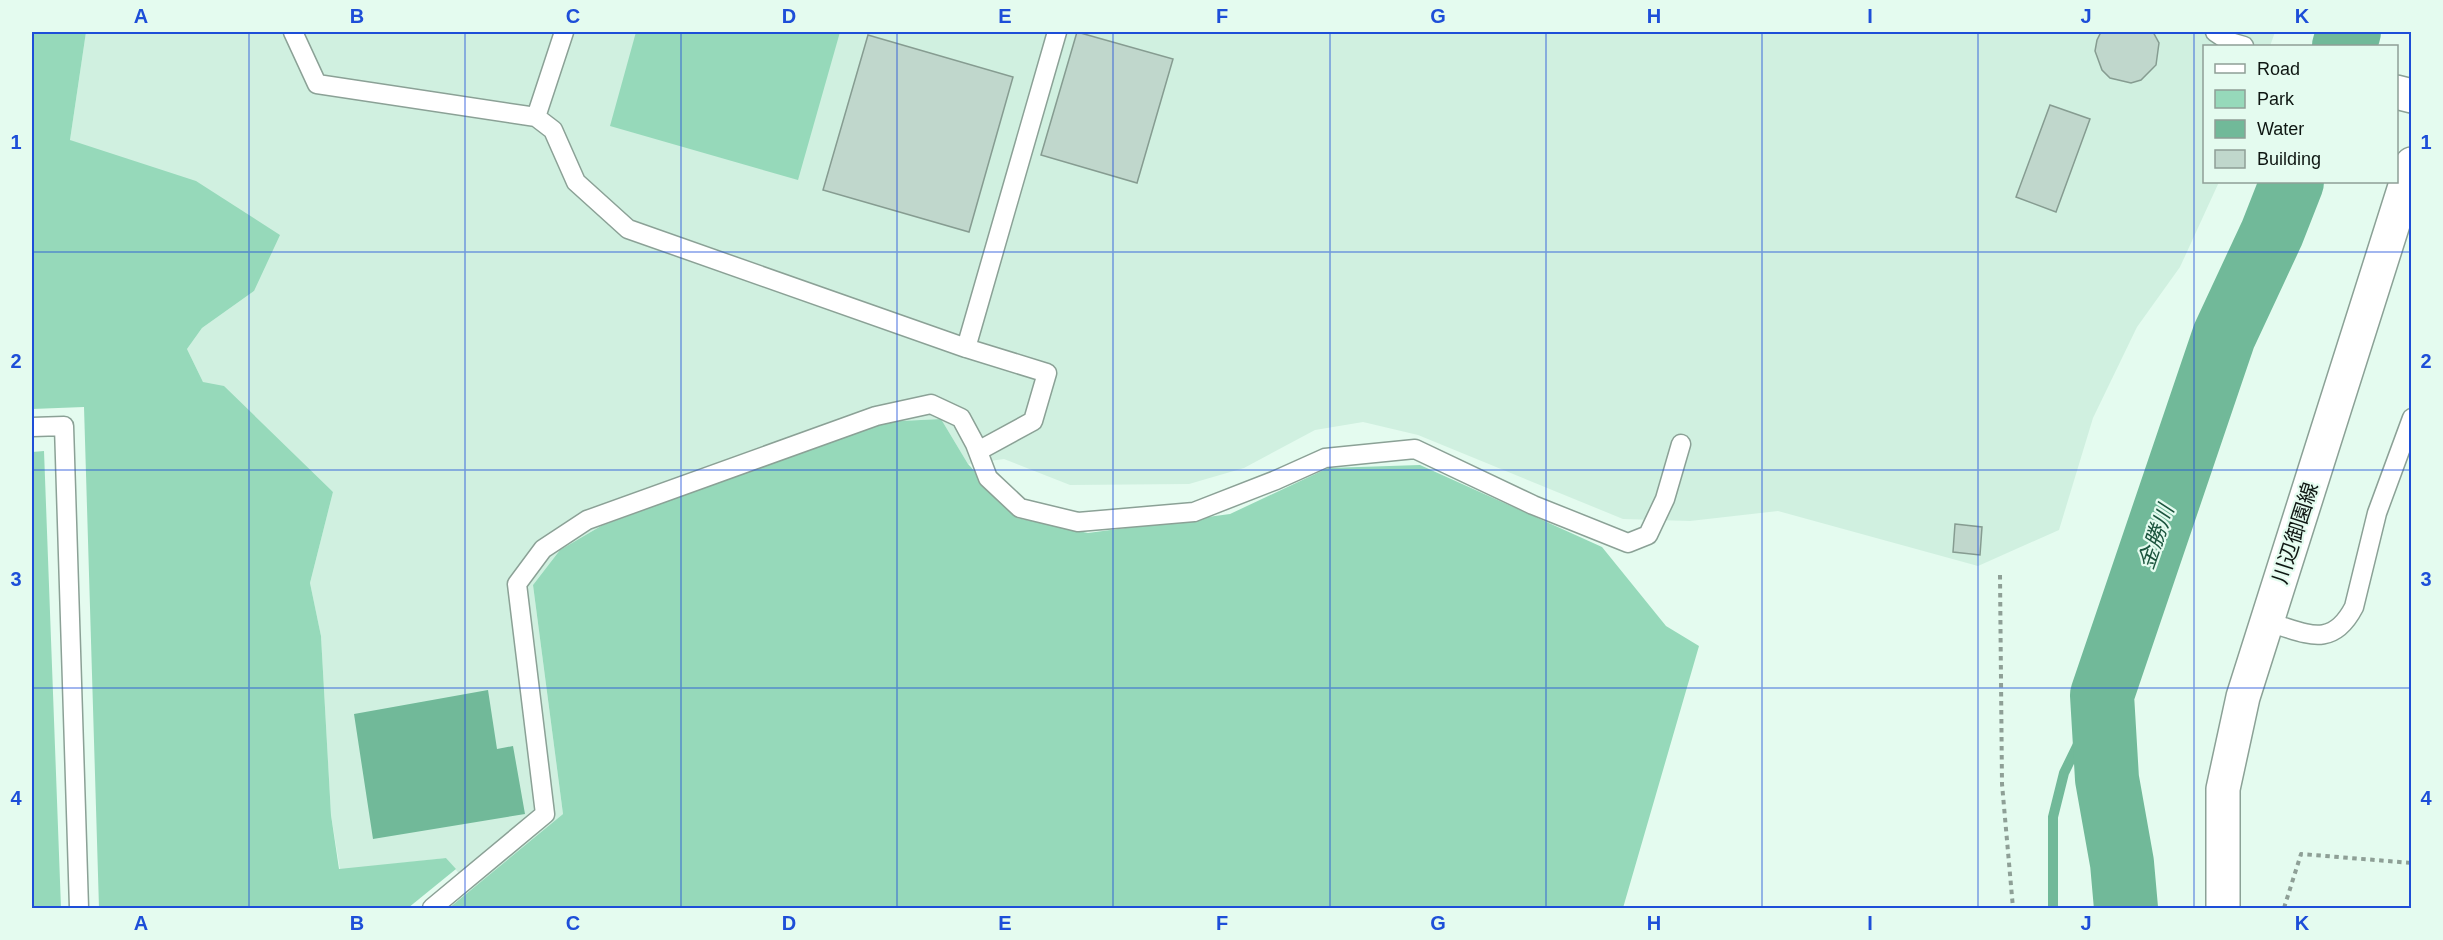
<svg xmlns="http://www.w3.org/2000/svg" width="2443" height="940" viewBox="0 0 2443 940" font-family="Arial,'Noto Sans JP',sans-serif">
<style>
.built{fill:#d0f0e0}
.green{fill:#96d9ba}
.water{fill:#71b999}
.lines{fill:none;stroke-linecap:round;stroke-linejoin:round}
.stream{stroke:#71b999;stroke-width:10}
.river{stroke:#71b999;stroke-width:64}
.building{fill:#c0d7cc;stroke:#869c91;stroke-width:1.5}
.lane-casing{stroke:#8ba196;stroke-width:21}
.street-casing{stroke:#8ba196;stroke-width:36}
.secondary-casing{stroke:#8ba196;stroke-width:36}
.path{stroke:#8e9f96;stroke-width:4;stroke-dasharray:4.5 4.5;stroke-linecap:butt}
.lane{stroke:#fff;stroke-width:18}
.street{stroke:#fff;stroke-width:33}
.secondary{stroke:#fff;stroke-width:33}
.grid{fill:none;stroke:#1d4ed8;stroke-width:1.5;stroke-opacity:0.55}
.labels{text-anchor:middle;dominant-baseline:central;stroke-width:4.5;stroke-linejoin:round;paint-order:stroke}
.street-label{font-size:21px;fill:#0e1612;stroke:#e4fbef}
.water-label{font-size:22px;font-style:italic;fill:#1b543d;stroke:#e4fbef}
.neatline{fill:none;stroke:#1d4ed8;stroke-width:2}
.grid-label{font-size:20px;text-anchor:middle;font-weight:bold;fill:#1d4ed8}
</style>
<rect width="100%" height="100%" fill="#e4fbef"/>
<path class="built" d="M86,32H2275L2270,46H2204V182H2219L2180,267L2137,327L2093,418L2059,530L1978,566L1778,511L1690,521L1623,519L1418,435L1363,422L1315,430L1244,468L1189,484L1070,485L1004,459L968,464L941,419L881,422L601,526L560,550L533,585L563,814L472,889L446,858L340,870L331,815L321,636L310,583L333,492L203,382L187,349L202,328L254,291L70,140Z"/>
<path class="green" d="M32,32H86L70,140L196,181L280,235L254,291L202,328L187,349L203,382L224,386L333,492L310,583L321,636L331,815L339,869L446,858L456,869L408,908H99L84,407L32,409Z
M636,32H840L798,180L610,126Z
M941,419L968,464L1017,518L1088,533L1230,514L1328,468L1420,465L1602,547L1666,626L1699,646L1623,908H449L563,814L533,585L560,550L601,526L881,422Z
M44,451L61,908H32V452Z"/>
<path class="water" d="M488,690L497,749L513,746L525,814L373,839L354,714Z"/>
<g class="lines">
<path class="stream" d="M2053,908V817L2064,773L2102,695"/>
<path class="river" d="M2344,46L2349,32
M2126,908L2122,863L2107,779L2102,695L2224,336L2272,233L2292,182"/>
</g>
<path class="building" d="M1077,32L1173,59L1137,183L1041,155Z
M2101,32H2153L2159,43L2156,65L2141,80L2131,83L2110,78L2102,70L2095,51L2097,40Z
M868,35L1013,77L969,232L823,190Z
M2050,105L2090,119L2056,212L2016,197Z
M1955,524L1982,527L1980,555L1953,552Z"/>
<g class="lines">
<g class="lane-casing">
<path id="lane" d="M293,32L317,84L536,117
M564,32L536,117L553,130L576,182L628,229L966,348L1047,373L1033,421L978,451
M2215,32L2230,42L2244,46
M966,348L1057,32
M32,427L64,426L79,908
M2267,622C2305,632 2331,651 2354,607L2377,513L2412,418
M432,908L545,814L517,584L543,549L587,520L876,416L931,404L961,418L975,444L988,478L1020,508L1078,522L1194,512L1276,480L1325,458L1415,449L1533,505L1628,543L1648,535L1665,499L1681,444"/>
</g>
<g class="street-casing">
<path id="street" d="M2396,92L2412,96"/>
</g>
<g class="secondary-casing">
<path id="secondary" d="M2223,908V789L2243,697L2412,164"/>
</g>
<path class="path" d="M2000,575L2002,784L2013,908
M2284,908L2301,854L2412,863"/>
<use href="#lane" class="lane"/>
<use href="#street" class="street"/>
<use href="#secondary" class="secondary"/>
</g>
<path class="grid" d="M249,32V908M465,32V908M681,32V908M897,32V908M1113,32V908M1330,32V908M1546,32V908M1762,32V908M1978,32V908M2194,32V908M32,252H2412M32,470H2412M32,688H2412"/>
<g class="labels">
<g class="street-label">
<text transform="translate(2295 533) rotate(-72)">川辺御園線</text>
</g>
<g class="water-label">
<text transform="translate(2156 537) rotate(-71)">金勝川</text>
</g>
</g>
<rect width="2443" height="940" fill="none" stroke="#e4fbef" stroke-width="66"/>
<rect x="2203" y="45" width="195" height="138" fill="#e4fbef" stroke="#8e9f97" stroke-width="1.5"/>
<rect x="2215" y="64" width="30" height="9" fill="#ffffff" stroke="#8e9f97" stroke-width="1.5"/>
<text x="2257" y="75" font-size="18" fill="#0e1612">Road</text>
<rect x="2215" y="90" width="30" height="18" fill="#96d9ba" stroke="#8e9f97" stroke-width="1.5"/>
<text x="2257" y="105" font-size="18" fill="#0e1612">Park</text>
<rect x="2215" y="120" width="30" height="18" fill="#71b999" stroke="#8e9f97" stroke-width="1.5"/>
<text x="2257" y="135" font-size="18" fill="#0e1612">Water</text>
<rect x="2215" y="150" width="30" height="18" fill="#c0d7cc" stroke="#8e9f97" stroke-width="1.5"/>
<text x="2257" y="165" font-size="18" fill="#0e1612">Building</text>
<rect x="33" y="33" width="2377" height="874" class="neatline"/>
<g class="grid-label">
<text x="141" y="23">A</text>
<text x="357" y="23">B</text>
<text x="573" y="23">C</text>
<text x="789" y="23">D</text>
<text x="1005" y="23">E</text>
<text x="1222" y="23">F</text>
<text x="1438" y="23">G</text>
<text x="1654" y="23">H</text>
<text x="1870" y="23">I</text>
<text x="2086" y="23">J</text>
<text x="2302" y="23">K</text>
<text x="16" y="149">1</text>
<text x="2426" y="149">1</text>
<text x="16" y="368">2</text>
<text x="2426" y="368">2</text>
<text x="16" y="586">3</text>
<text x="2426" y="586">3</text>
<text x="16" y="805">4</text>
<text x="2426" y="805">4</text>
<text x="141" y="930">A</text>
<text x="357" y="930">B</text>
<text x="573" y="930">C</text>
<text x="789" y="930">D</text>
<text x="1005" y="930">E</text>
<text x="1222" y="930">F</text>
<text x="1438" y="930">G</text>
<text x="1654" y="930">H</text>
<text x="1870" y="930">I</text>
<text x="2086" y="930">J</text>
<text x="2302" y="930">K</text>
</g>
</svg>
